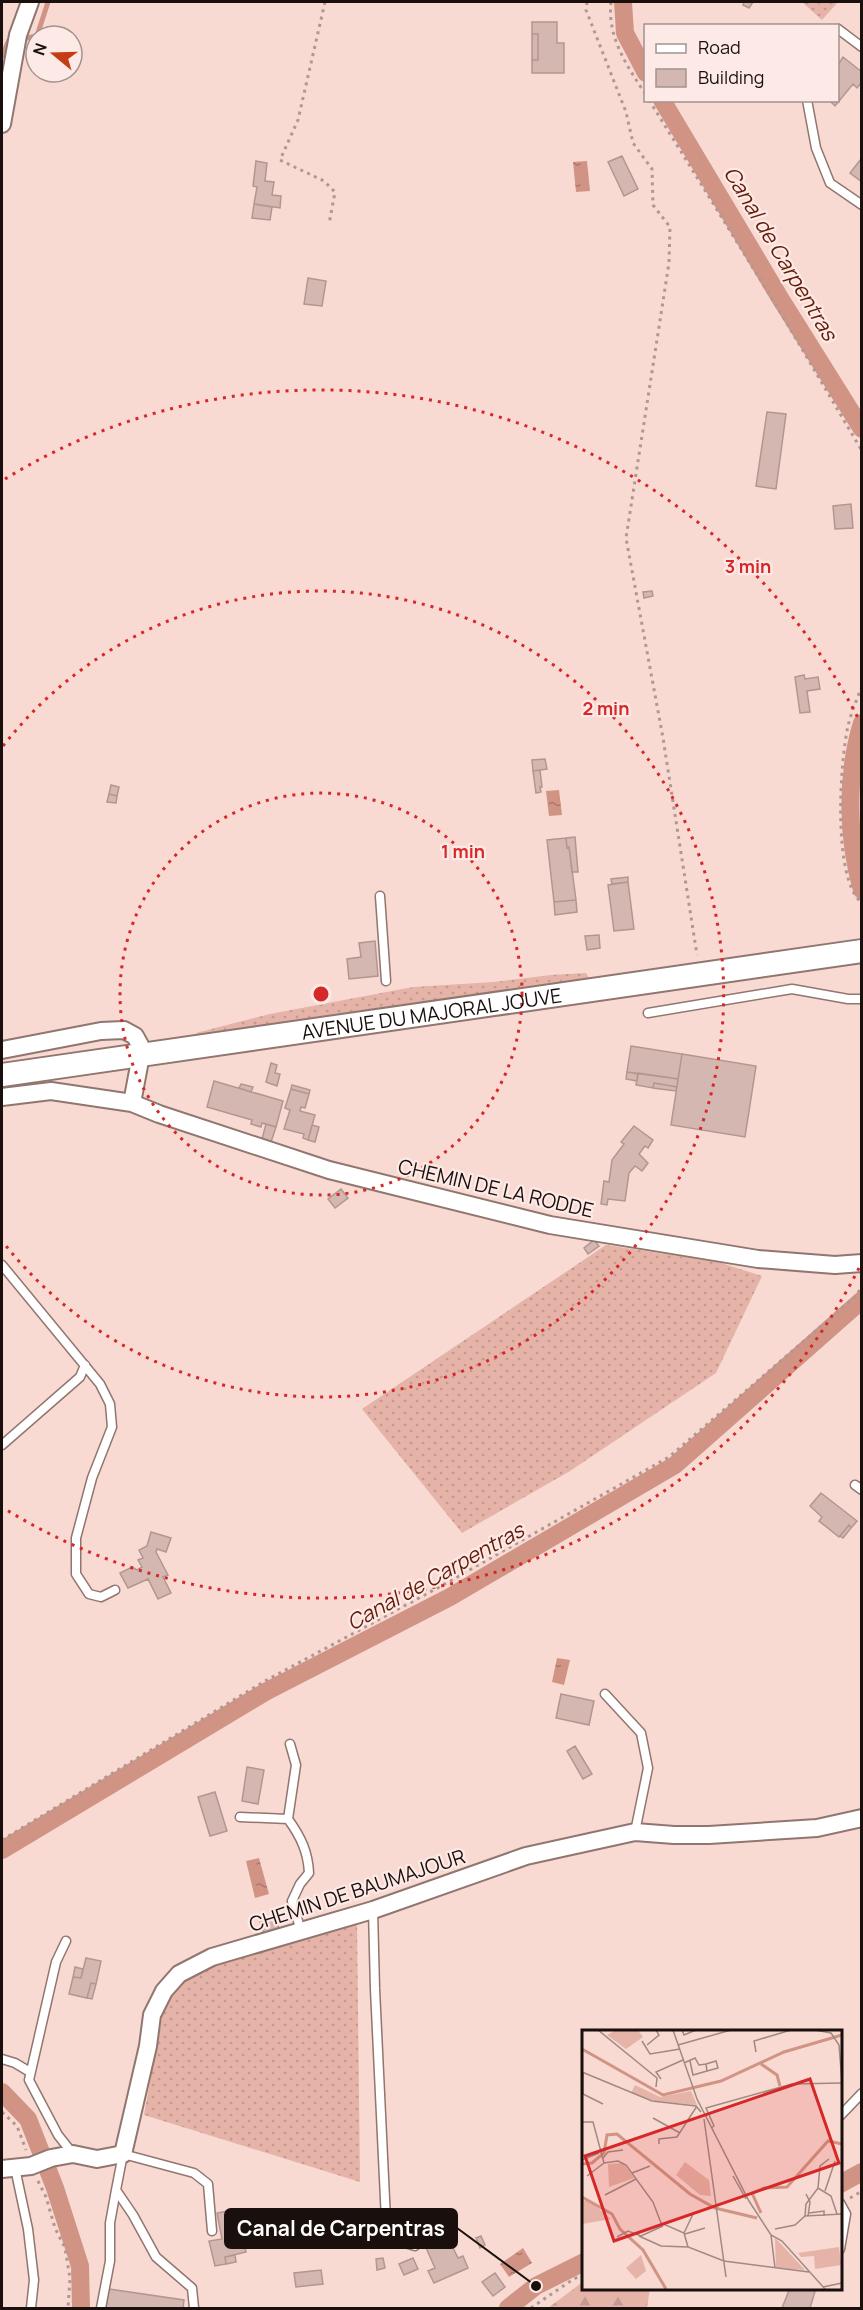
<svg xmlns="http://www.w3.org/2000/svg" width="863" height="2310" viewBox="0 0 863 2310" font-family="Manrope,sans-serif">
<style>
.grass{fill:url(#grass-dots)}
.forest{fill:url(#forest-firs)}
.water{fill:url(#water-ripples)}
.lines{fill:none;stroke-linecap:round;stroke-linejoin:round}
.stream{stroke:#d19484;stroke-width:5}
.canal{stroke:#d19484;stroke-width:18}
.building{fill:#d4b7b0;stroke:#b2968f;stroke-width:1.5}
.service-casing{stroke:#90766f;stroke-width:11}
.minor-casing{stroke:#90766f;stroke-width:20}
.secondary-casing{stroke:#90766f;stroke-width:26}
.path{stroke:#af9892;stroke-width:3;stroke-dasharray:3 4.5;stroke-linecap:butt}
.service{stroke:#fff;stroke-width:8}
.minor{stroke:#fff;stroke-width:16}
.secondary{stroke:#fff;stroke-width:22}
.ring{fill:none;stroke:#d62828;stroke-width:3;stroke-dasharray:3 6}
.labels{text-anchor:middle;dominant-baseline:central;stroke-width:4.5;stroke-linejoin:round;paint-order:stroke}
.street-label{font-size:20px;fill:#190f0d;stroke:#fdeae6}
.water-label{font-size:21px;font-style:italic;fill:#631b08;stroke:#fdeae6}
.inset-river{fill:none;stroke:#d19484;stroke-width:3}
.inset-road{fill:none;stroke:#9f8983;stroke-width:1.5}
.view{fill:#d62828;fill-opacity:0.15;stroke:#d62828;stroke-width:3}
.inset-edge{fill:none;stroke:#190f0d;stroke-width:3}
.centre{fill:#d62828;stroke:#fdeae6;stroke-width:3}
.ring-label{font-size:18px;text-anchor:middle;font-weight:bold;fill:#d62828;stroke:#fdeae6;stroke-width:4.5;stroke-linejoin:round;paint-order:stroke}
.leader{fill:none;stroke:#190f0d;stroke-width:2}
.callout-dot{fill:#190f0d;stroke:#fdeae6;stroke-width:2}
.callout{fill:#190f0d;stroke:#190f0d;stroke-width:2}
.callout-label{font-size:21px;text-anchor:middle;font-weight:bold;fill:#fff}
</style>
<defs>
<pattern id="grass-dots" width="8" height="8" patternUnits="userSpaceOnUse" patternTransform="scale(1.5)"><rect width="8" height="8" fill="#e5b3a7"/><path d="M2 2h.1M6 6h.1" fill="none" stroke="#c4998f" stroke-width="1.8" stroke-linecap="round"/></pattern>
<pattern id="forest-firs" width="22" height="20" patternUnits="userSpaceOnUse" patternTransform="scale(1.5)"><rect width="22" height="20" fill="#e5b3a7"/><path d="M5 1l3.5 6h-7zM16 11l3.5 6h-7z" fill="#c4998f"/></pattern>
<pattern id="water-ripples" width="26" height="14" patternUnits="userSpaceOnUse" patternTransform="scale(1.5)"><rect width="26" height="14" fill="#d19484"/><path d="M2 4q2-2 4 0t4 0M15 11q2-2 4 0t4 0" fill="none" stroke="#a9776a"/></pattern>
</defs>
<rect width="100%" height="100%" fill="#f8dad2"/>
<path class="grass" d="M802,2H838L822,20Z
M586,973L589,978L568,982L198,1035L196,1033L270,1014L413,987L494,982L551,975Z
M606,1245L718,1262L762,1276L716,1373L570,1471L462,1533L362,1409Z
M357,1922L360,2182L144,2115L165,1999L183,1978L211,1964Z"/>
<path class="forest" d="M584,2281V2288H650L647,2308H548Z"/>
<path class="water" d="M587,161L590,191L576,192L573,162Z
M559,790L562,815L549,816L546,791Z
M557,1658L570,1660L564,1685L552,1682Z
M259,1858L269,1894L255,1898L246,1861Z
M523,2248L532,2263L509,2277L500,2264Z"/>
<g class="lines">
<path class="stream" d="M22,39L37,36L48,2
M2,56L9,40"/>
<path class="canal" d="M623,2L625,33L646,73
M662,100L780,298L862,429
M862,723C846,775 847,838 862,890
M2,1850L267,1691L450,1597L675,1465L862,1300
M2,2092L28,2119L55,2188L80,2266L81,2308
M840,2184L862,2172
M508,2308L536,2286L584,2262"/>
</g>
<path class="building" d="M744,2H753L749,8L743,5Z
M532,22H557V43H564V73H532V60H538V34H532Z
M532,34H538V60H532Z
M843,57L862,72V82L857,88L853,84L835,106L829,100H838V65Z
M622,156L638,189L624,196L608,162Z
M861,159H862V182L850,173Z
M256,161L267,163L265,181L274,182L272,195L281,196L280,208L254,204L257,187L253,186Z
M254,204L272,207L270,220L252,218Z
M308,278L326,281L322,306L304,304Z
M767,412L786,414L776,489L756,486Z
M851,504L853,528L835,529L833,506Z
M652,591L653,596L644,598L643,592Z
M804,675L805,679L818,677L820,689L807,691L810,712L800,713L795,677Z
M545,759L547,769L533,771L532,760Z
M540,770L542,787H540L541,792L536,793L533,771Z
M111,785L119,787L117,796L109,794Z
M109,794L117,796L116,803L107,802Z
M575,837L578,872H572L569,847L567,848L566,838Z
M566,838L567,848L569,847L576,900L554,902L547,840Z
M628,877V882L612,884L611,879Z
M628,882L634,929L614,931L608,885Z
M576,900L577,912L555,915L554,902Z
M599,935L600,948L587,950L585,936Z
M375,941L378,976L349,979L347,959L361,957L359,943Z
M631,1046L682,1054L678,1079L627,1072Z
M682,1054L756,1066L745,1137L671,1125Z
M271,1063L277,1065L275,1073L280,1074L277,1086L266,1082Z
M627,1072L638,1074L637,1081L626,1079Z
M638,1073L678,1079L677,1087L654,1083L653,1088L636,1085Z
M214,1081L283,1101L276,1127L262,1123L261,1127L251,1124L252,1120L207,1107Z
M654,1083L677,1087L676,1091L653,1088Z
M241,1084L253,1087L251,1092L239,1088Z
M292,1085L310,1090L309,1094L291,1089Z
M291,1089L309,1094L305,1108L301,1107L300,1111L315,1115L308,1140L303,1138L304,1134L284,1129L290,1110L285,1108Z
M266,1124L276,1127L271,1142L262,1139Z
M312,1125L319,1127L315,1142L308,1140Z
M634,1126L653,1140L648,1148L645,1146L639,1154L648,1163L642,1171L635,1166L629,1173L625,1201L608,1199L607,1205L601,1204L604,1181L609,1182L612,1160L624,1144L621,1142Z
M341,1189L348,1198L335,1208L328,1199Z
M594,1240L599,1246L588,1254L584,1248Z
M821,1493L857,1521L851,1528L849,1525L839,1537L819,1521L822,1517L810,1506Z
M849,1525L851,1528L843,1538L840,1536Z
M151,1532L171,1538L166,1552L157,1549L156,1552L168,1575L163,1577L171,1593L158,1599L148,1579L128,1588L120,1573L132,1567L137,1570L142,1567L138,1560L143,1558L139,1550L147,1546Z
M561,1694L594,1701L589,1725L556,1718Z
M575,1746L592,1774L583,1779L567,1751Z
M247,1767L264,1770L258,1804L242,1801Z
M215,1792L227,1831L210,1836L198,1797Z
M275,1917L279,1929L264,1934L260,1922Z
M86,1958L101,1961L96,1984L91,1983L87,1998L69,1994L73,1977L81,1978Z
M75,1967L83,1969L81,1978L73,1977Z
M91,1983L96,1984L92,1999L87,1998Z
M238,2209L241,2227L235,2228L237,2238L243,2237L246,2252L225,2257L226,2264L215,2266L209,2241L222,2239L217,2213Z
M445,2231L458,2258L463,2256L468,2268L434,2283L428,2271L435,2268L423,2241Z
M481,2236L485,2245L480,2248L476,2238Z
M235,2255L236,2262L226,2264L225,2257Z
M383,2258L385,2268L377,2270L376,2259Z
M413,2258L418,2269L404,2275L399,2264Z
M321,2270L323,2284L296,2287L294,2273Z
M495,2273L505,2287L493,2296L482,2282Z
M790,2288H816L810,2308H782Z
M109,2289L184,2300L183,2308H106Z"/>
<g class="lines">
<g class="service-casing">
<path id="service" d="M838,29L862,47
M807,100L816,148L830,183L862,205
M380,896L386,981
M648,1013L792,989L848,999H862
M2,1265L100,1384L110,1404L112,1427L92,1478L76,1538V1574L89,1594L101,1597L115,1590
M2,1445L80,1377L85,1365
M855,1485L862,1490
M605,1694L641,1733L648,1768L635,1832
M290,1744L296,1765L288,1819C301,1837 308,1852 309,1873L300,1884L292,1901L301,1931
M240,1817L288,1819
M373,1910L375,1989L386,2220L392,2239L415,2246
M66,1941L56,1962L29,2080L58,2135L73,2154
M2,2059L15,2063L30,2072
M840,2116L862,2093
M15,2168L28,2229L34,2280L31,2308
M840,2203L846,2214L840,2249
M101,2308L110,2261V2223L116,2190
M194,2308L192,2288L156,2257L133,2215L116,2190L123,2154L194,2173L208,2184L212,2231"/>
</g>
<g class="minor-casing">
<path id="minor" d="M2,124L18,35L30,2
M2,1050L101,1031L124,1030L135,1036L140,1045L141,1055L132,1103
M2,1097L51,1091L132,1103L159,1114L329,1170L550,1225L758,1259L835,1265L862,1263
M2,2169L31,2166L51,2158L73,2154L97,2159L123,2154L148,2046L152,2015L164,1991L179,1974L212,1957L373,1910L526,1856L635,1832L674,1835H709L817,1828L862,1818"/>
</g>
<g class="secondary-casing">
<g id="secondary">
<path id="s1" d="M2,1075L862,951"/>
</g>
</g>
<path class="path" d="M325,2L298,120L280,160L324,181L335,192L329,224
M587,2L586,10L626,112L633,143L652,169L653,205L670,227L669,263L626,538L663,738L697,955
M611,2C607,37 627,66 646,95
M649,100L779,310L862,451
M862,686C857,699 851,713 848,726C840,762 832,879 862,903
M2,1840L265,1681L443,1585L669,1457L854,1298L862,1287
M2,2112L17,2126L26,2150
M38,2181L46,2197L55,2228L65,2248L70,2278L68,2308
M850,2198L862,2191
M531,2308L572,2280L584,2274"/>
<use href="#service" class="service"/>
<use href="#minor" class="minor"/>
<use href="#secondary" class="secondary"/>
</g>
<g class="ring">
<circle cx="321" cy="994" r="201"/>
<path d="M3 746A403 403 0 1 1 3 1242"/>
<path d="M859 1268A604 604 0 0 1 5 1509M5 479A604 604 0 0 1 859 720"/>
</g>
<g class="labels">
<g class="street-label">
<text stroke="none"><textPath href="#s1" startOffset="434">AVENUE DU MAJORAL JOUVE</textPath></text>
<text transform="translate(496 1188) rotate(13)">CHEMIN DE LA RODDE</text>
<text transform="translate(357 1890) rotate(-18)">CHEMIN DE BAUMAJOUR</text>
</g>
<g class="water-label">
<text transform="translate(781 253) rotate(59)">Canal de Carpentras</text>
<text transform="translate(435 1576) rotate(-29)">Canal de Carpentras</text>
</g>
</g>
<g transform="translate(582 2030)">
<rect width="260" height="260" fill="#f8dad2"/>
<path d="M34,0H56L61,7L44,19L25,5ZM53,55L78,67L109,61L115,75L73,71L49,63ZM103,132L127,150L129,166L118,165L94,145ZM41,133L52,148L27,157L26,134ZM193,208L199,214L223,240L194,238ZM257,217L259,235L233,239L232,226L219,227L216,223ZM59,225L64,241L54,249L44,238Z" fill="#e5b3a7"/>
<path d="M0,170L9,172L29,189L0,194Z" fill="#e5b3a7"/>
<path class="inset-river" d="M0,19L81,65L139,51L202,22L260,5M179,34L195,45L198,56M0,134L10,133L22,123L25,105L35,104L108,164L133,178L175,188M0,167L30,184L38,199L61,220L84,259M179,183L170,163L182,158L205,157L246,111L260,114"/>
<path class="inset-road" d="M16,0L75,48L74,57M91,0L115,69L167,171L189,205L200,211L243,259M100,0L102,5L114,0M233,0L249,3L257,15L260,52M60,11L68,24L98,19M65,15L77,5L74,0M96,15L149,0M174,22L172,11L209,0M108,31L111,45L125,41M102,33L113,28L117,35L124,34L125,41L136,38L134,31L124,34M0,42L70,71L114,76L119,82M1,42V64L21,74M79,49L74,42L101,30M260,57V80M71,88L98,103M122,89L144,247M0,92H11L22,133L36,131L44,135L71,172L79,193L102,203L106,217L142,231L227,242M129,98L132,96L124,78L210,54L260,53M77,114V109L95,107L115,76M21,128L26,122L41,120M0,130L17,123M50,143L68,136M5,146L22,133M151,146L164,169M236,158L238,136L247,129M243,161L253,131M224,164L228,172L226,186M23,165L54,149M227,183L242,181V186M223,186L224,174L236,158L249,166L255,184M193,199L213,195L223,186L260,184M102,203L112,182M103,204L123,198M189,205L193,238M57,206L79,216L106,217M35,207L46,201L59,206L81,196M241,257L260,253"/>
<path class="view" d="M228,49L257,133L32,211L3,126Z"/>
<rect width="260" height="260" class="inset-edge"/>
</g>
<circle cx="321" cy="994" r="9" class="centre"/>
<g class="ring-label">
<text x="748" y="573">3 min</text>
<text x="606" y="715">2 min</text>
<text x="463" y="858">1 min</text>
</g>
<path class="leader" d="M536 2286L457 2228"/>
<circle class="callout-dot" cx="536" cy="2286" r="6"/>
<rect class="callout" x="225" y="2209" width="232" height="39" rx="6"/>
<g class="callout-label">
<text x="341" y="2236">Canal de Carpentras</text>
</g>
<rect width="863" height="2310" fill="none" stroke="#190f0d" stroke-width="6"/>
<rect x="644" y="24" width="195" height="78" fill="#fdeae6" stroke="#a2928f" stroke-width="1.5"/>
<rect x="656" y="44" width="30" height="9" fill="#ffffff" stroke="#a2928f" stroke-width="1.5"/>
<text x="698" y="54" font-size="18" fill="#190f0d">Road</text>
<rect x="656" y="69" width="30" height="18" fill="#d4b7b0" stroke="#a2928f" stroke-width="1.5"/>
<text x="698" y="84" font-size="18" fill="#190f0d">Building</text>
<g transform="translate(54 54) rotate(289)"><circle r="28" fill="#fdeae6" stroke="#a2928f" stroke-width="1.5"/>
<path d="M0-4.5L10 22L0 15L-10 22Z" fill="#c53c17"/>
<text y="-9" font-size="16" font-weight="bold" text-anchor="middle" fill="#190f0d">N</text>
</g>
</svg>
